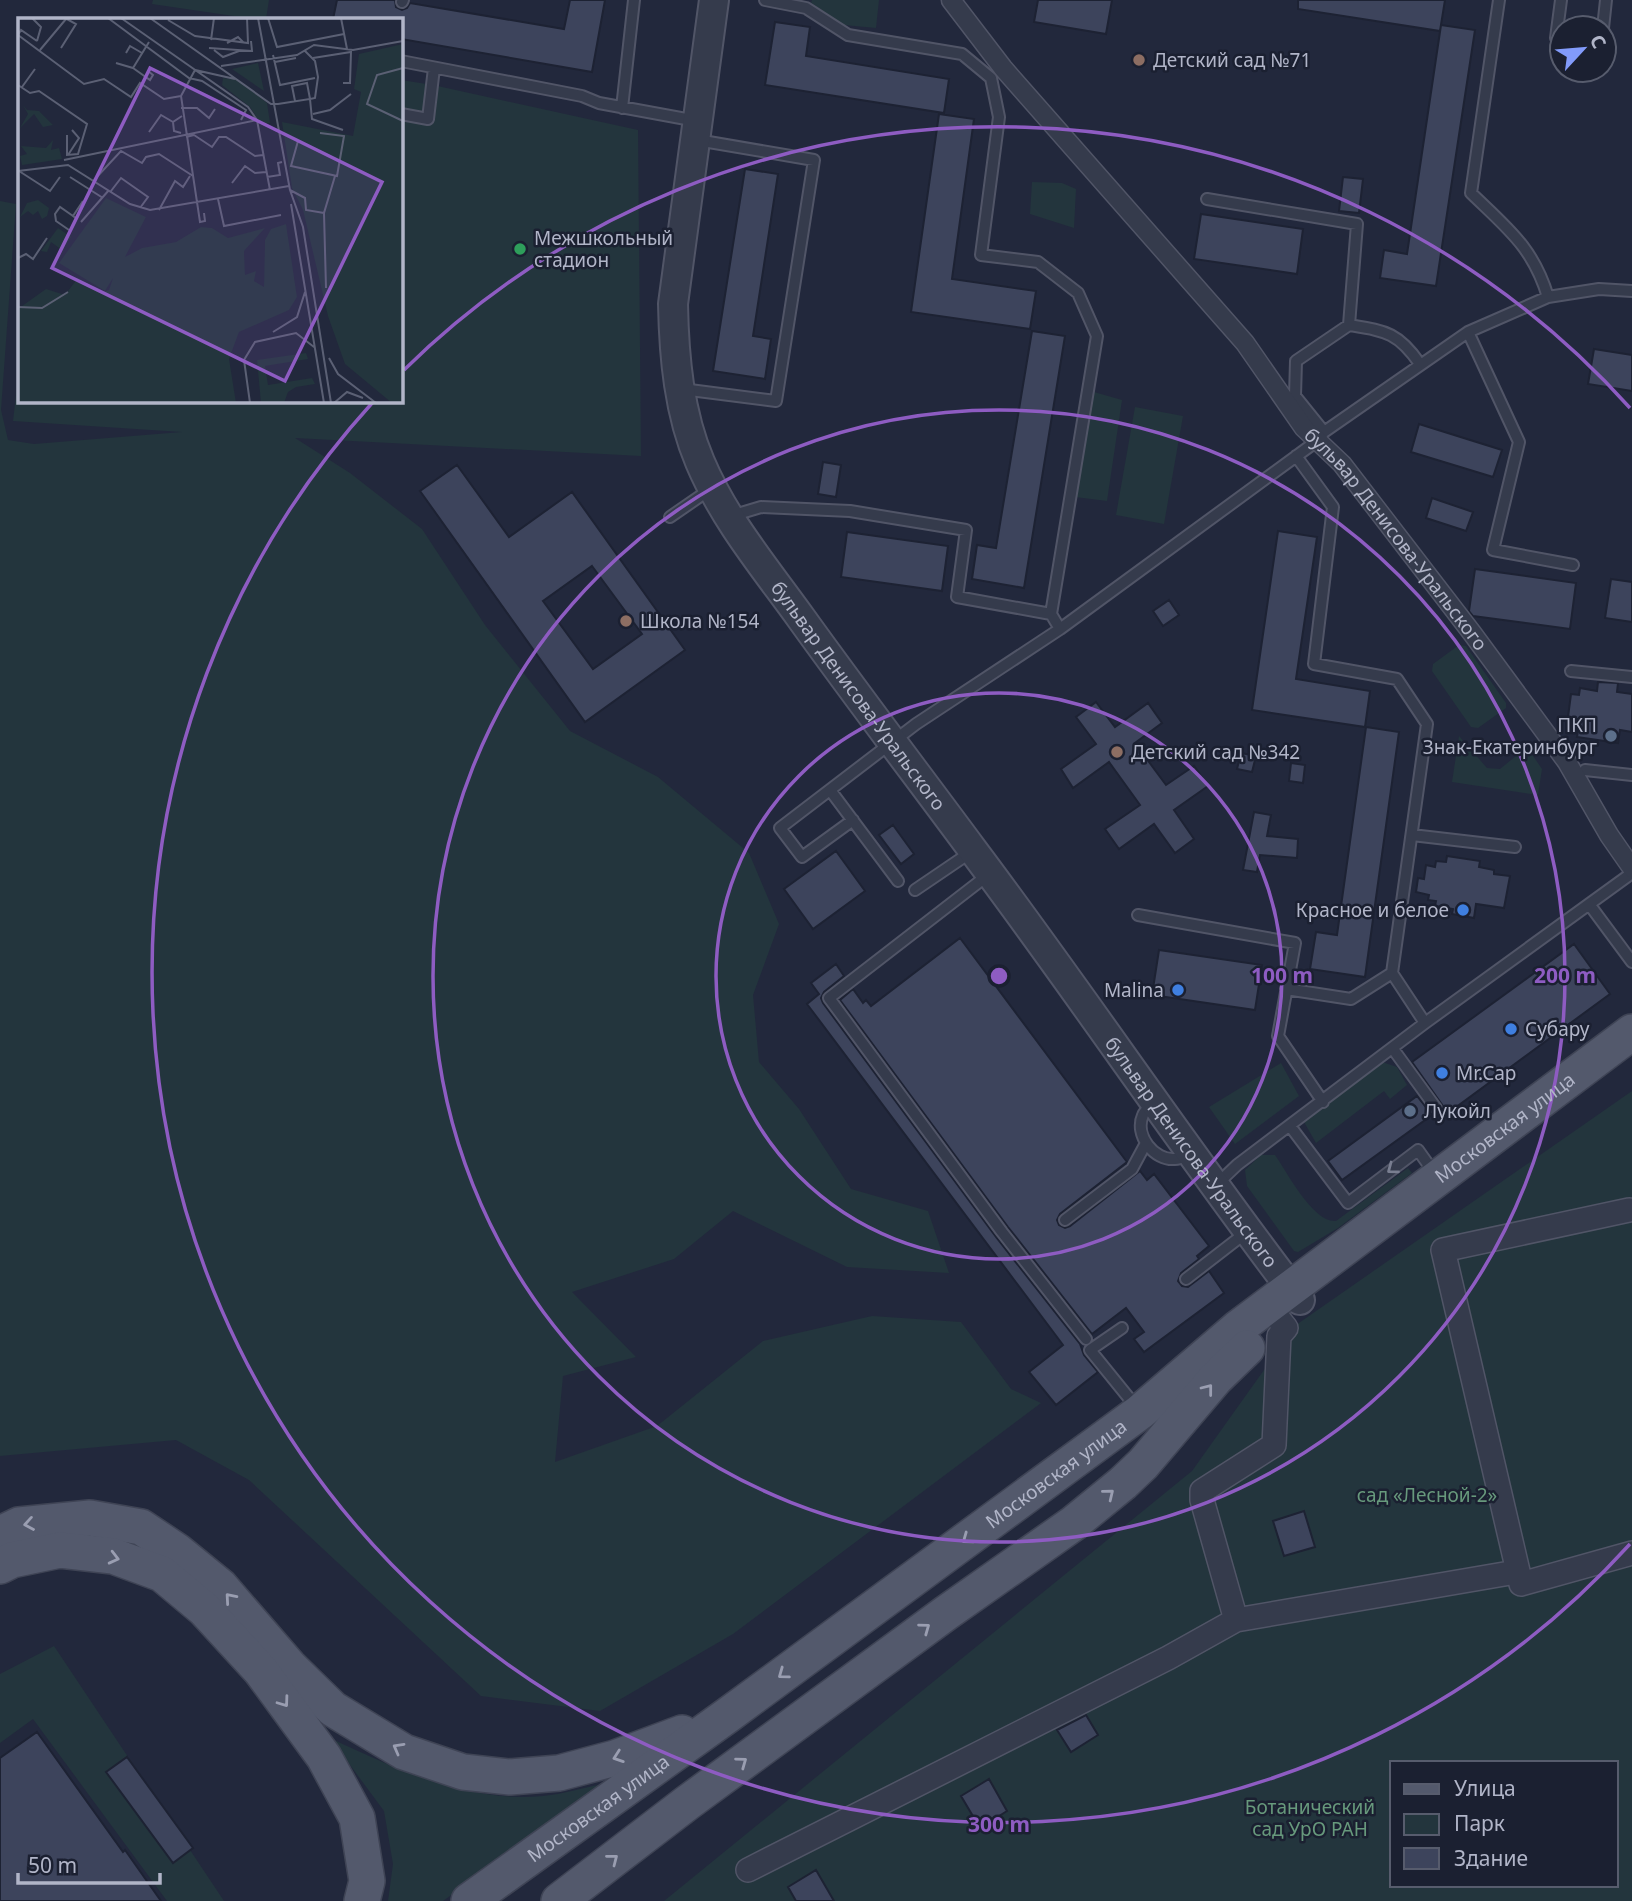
<svg xmlns="http://www.w3.org/2000/svg" width="1632" height="1901" viewBox="0 0 1632 1901" font-family="'Noto Sans',sans-serif">
<style>
.green{fill:#23353d;fill-rule:evenodd}
.building{fill:#3d445c;stroke:#1d2233;stroke-width:2;fill-rule:evenodd}
.lines{fill:none;stroke-linecap:round;stroke-linejoin:round}
.service-casing{stroke:#515567;stroke-width:14}
.pedestrian-casing{stroke:#515567;stroke-width:21}
.minor-casing{stroke:#515567;stroke-width:26}
.tertiary-casing{stroke:#515567;stroke-width:32}
.primary-casing{stroke:#3f4455;stroke-width:38}
.service{stroke:#353b4c;stroke-width:10}
.pedestrian{stroke:#353b4c;stroke-width:18}
.minor{stroke:#353b4c;stroke-width:23}
.tertiary{stroke:#353b4c;stroke-width:28}
.primary{stroke:#53596c;stroke-width:35}
.oneway{stroke:#797e90}
.oneway2{stroke:#9a9eb1}
.ring{fill:none;stroke:#8e5cc2;stroke-width:3.5}
.education-dot{fill:#8d6e63;stroke:#1b2031;stroke-width:2.5}
.leisure-dot{fill:#2e9e5b;stroke:#1b2031;stroke-width:2.5}
.service-dot{fill:#5c6f8a;stroke:#1b2031;stroke-width:2.5}
.shop-dot{fill:#3f7fe0;stroke:#1b2031;stroke-width:2.5}
.labels{text-anchor:middle;dominant-baseline:central;stroke-width:5;stroke-linejoin:round;paint-order:stroke}
.poi-label{font-size:19px;fill:#b1b5c8;stroke:#1b2031;text-anchor:start}
.street-label{font-size:19px;fill:#b1b5c8;stroke:#1b2031}
.park-label{font-size:19px;fill:#67997c;stroke:#1b2031}
.inset-road{fill:none;stroke:#5b6074;stroke-width:2}
.view{fill:#8e5cc2;fill-opacity:0.15;stroke:#8e5cc2;stroke-width:3.5}
.inset-edge{fill:none;stroke:#b1b5c8;stroke-width:3.5}
.centre{fill:#8e5cc2;stroke:#1b2031;stroke-width:3.5}
.ring-label{font-size:21px;text-anchor:middle;font-weight:bold;fill:#8e5cc2;stroke:#1b2031;stroke-width:5;stroke-linejoin:round;paint-order:stroke}
</style>
<rect width="100%" height="100%" fill="#22283c"/>
<path class="green" d="M153,0H269L266,19H254L152,4Z
M812,0H879L876,28L844,25L811,3Z
M401,80L433,85L638,130L641,456L295,438L350,473L422,529L485,625L570,731L658,777L749,853L779,924L753,995L759,1062L799,1109L851,1189L928,1211L949,1273L847,1267L733,1211L674,1259L572,1292L636,1357L563,1376L555,1462L657,1426L763,1341L872,1316L961,1322L1011,1389L1041,1403L733,1634L600,1711L481,1696L249,1480L176,1440L0,1456V201L16,204L1,410L8,440L34,444L182,432L13,421L19,369V401H401Z
M1032,182L1062,183L1076,189L1074,228L1030,214Z
M1094,392L1122,400L1107,501L1075,497Z
M1135,407L1183,416L1164,524L1116,515Z
M1459,645L1466,646L1506,703V708L1478,728L1471,727L1432,671L1433,664Z
M1459,736L1487,768L1500,769L1527,747L1542,769L1538,795L1452,782Z
M1382,1062L1397,1067L1407,1085L1390,1099L1384,1091L1316,1143L1304,1122Z
M1281,1063L1299,1096L1235,1144L1209,1107Z
M1632,1091V1901H664L1192,1471L1296,1325ZM1392,1763H1616V1885H1392Z
M1261,1155H1275C1287,1172 1313,1223 1336,1221L1408,1168L1412,1173L1338,1228L1298,1252L1294,1251L1247,1186L1245,1170Z
M54,1646L224,1901H167L33,1719L0,1743V1674Z
M330,1738C396,1769 468,1803 543,1796C564,1794 586,1787 607,1783L443,1901H388L393,1864L384,1811Z"/>
<path class="building" d="M337,0H395L396,7L402,10L407,8L410,3L564,29L570,0H605L592,72L401,39V19H333Z
M1038,0H1112L1106,34L1034,22Z
M1298,0H1445L1440,31L1298,9Z
M775,22L810,27L806,56L949,79L944,113L765,85Z
M1441,25L1475,30L1436,286L1380,278L1384,250L1407,254Z
M939,114L974,119L952,279L1036,291L1030,329L911,312Z
M745,169L778,174L753,336L771,339L765,379L713,371Z
M1343,177L1363,179L1359,213L1339,211Z
M1201,214L1303,229L1297,274L1194,259Z
M1032,331L1065,336L1024,588L972,579L977,545L996,548Z
M1594,349L1632,355V391L1588,384Z
M1419,424L1502,450L1493,477L1411,452Z
M823,462L841,465L836,497L818,494Z
M457,465L509,537L572,492L685,650L585,722L420,491ZM592,566L642,634L593,669L543,601Z
M1432,498L1473,512L1466,531L1426,518Z
M1278,531L1317,537L1296,679L1370,691L1365,727L1252,710Z
M847,532L948,546L942,591L841,577Z
M1475,569L1576,583L1570,629L1473,616L1469,611Z
M1611,579L1632,582V622L1605,618Z
M1169,600L1179,615L1163,626L1153,611Z
M1598,682L1618,683L1617,692L1632,694V732L1620,730L1618,743L1577,737L1579,725L1571,724L1572,718L1568,717L1571,694L1579,695L1580,688L1597,691Z
M1096,702L1115,727L1148,703L1162,723L1135,743L1166,785L1194,766L1208,786L1174,810L1194,839L1175,853L1154,824L1119,849L1105,829L1140,805L1109,762L1073,788L1061,769L1096,744L1076,717Z
M1366,727L1399,732L1365,977L1310,969L1316,932L1337,935Z
M1241,753L1256,756L1252,772L1237,769Z
M1291,763L1305,765L1303,783L1289,781Z
M1254,812L1271,815L1267,836L1298,839L1297,858L1260,855L1257,872L1243,870Z
M893,825L914,854L901,864L879,835Z
M836,851L865,891L813,929L784,889Z
M1447,856L1480,861L1479,867L1494,870V874L1510,876L1504,908L1476,904L1474,918L1452,914L1453,909L1435,906L1436,901L1428,900L1429,895L1416,892L1418,878L1424,879L1426,865L1435,867L1436,861L1446,862Z
M960,938L1127,1162L1060,1214L1057,1220L1059,1225L1065,1228L1070,1226L1140,1171L1147,1180L1154,1174L1209,1246L1197,1256L1199,1259L1181,1273L1178,1281L1182,1286L1188,1287L1209,1271L1224,1293L1144,1352L1134,1339L1144,1332L1126,1308L1092,1334L1008,1227L840,1000L853,989L863,1003L866,1000L871,1006Z
M1574,944L1610,994L1448,1113L1412,1062Z
M1159,950L1262,965L1255,1010L1152,995Z
M836,964L844,976L824,992L821,998L823,1003L996,1237L1080,1344L1084,1355L1098,1372L1056,1405L1029,1372L1063,1345L807,1004L819,994L811,983Z
M1417,1096L1432,1115L1342,1180L1328,1161Z
M1304,1511L1315,1547L1284,1556L1273,1521Z
M1086,1715L1098,1735L1071,1752L1057,1730Z
M37,1732L123,1852L125,1850L161,1901H0V1758Z
M127,1757L193,1848L173,1863L106,1772Z
M989,1779L1007,1811L980,1828L961,1796Z
M816,1870L834,1901H796L788,1887Z"/>
<g class="lines">
<g class="service-casing">
<path id="service" d="M765,0L806,8L848,35L962,54L991,78L999,117L981,255L1038,262L1078,293L1097,336L1051,614L1060,629
M1499,0L1471,193C1507,228 1533,247 1548,297
M1561,0L1556,38L1562,39
M402,2L403,0
M1603,28L1606,0
M401,61L582,96L599,103L697,121
M622,108L634,0
M401,114L428,119L434,68
M1207,199L1357,224L1349,325
M1468,332L1519,442L1493,550L1573,565
M682,389L776,401L814,160L697,140
M1324,432L1295,396L1296,361L1349,325C1385,331 1398,332 1420,364
M1296,456L1333,507L1314,664L1397,679L1427,724L1392,973L1425,1023
M731,516L761,507L850,511L966,530L957,597L1051,614
M670,517L712,488
M1571,671L1632,677
M1585,770L1632,775
M830,790L898,881
M853,820L802,857L780,828L916,724L1060,629L1317,441L1324,432L1468,332L1548,297L1599,289L1632,291
M1412,835L1515,847
M988,875L829,998L1002,1232L1086,1339
M915,890L971,852
M1589,904L1632,962
M1138,915L1295,943L1278,1036L1323,1102
M1286,989L1351,999L1392,973
M1393,1049L1436,1108
M1154,1102C1151,1106 1145,1110 1143,1115C1134,1135 1154,1161 1175,1159C1180,1159 1186,1156 1191,1154
M1290,1126L1348,1203L1418,1150L1435,1174
M1217,1184L1237,1165L1425,1023L1632,873
M1065,1220L1132,1169L1146,1143
M1186,1279L1248,1231
M1122,1328L1090,1350L1137,1408"/>
</g>
<g class="pedestrian-casing">
<g id="pedestrian">
<path id="s1" d="M951,0L1003,68L1245,343L1304,428L1342,464L1472,633L1567,762L1609,835L1632,868"/>
</g>
</g>
<g class="minor-casing">
<path id="minor" d="M1629,1210L1443,1250L1521,1584L1632,1553
M1236,1620L1202,1500V1491L1274,1445L1279,1336L1286,1328L1278,1318
M748,1870L1168,1658L1236,1620L1516,1572"/>
</g>
<g class="tertiary-casing">
<g id="tertiary">
<path id="s2" d="M714,0L673,304C674,357 679,413 700,462C724,519 765,568 801,618C857,696 915,772 972,849C1084,998 1187,1153 1300,1300"/>
</g>
</g>
<g class="primary-casing">
<g id="primary">
<path d="M0,1534L19,1525L90,1518L141,1527L177,1551L220,1586L289,1666L333,1709L404,1752L463,1772L510,1777L559,1773L615,1758L682,1733"/>
<path d="M0,1566L12,1560L60,1550L113,1556L162,1574L204,1609L261,1671L324,1757L357,1818L367,1881L362,1901"/>
<path id="s3" d="M469,1901L728,1715L1140,1412L1238,1328L1632,1032"/>
<path d="M559,1901L687,1803L946,1613L1074,1523L1123,1483L1143,1464L1216,1378L1247,1348"/>
</g>
</g>
<use href="#service" class="service"/>
<use href="#pedestrian" class="pedestrian"/>
<use href="#minor" class="minor"/>
<use href="#tertiary" class="tertiary"/>
<use href="#primary" class="primary"/>
</g>
<defs><path id="oneway-chevron" d="M-2-3.5L2.5 0L-2 3.5" fill="none" stroke-width="1.6" stroke-linecap="round" stroke-linejoin="round" transform="scale(1.75)"/></defs>
<use class="oneway" href="#oneway-chevron" transform="translate(1392 1169) rotate(143)"/>
<g class="oneway2">
<use href="#oneway-chevron" transform="translate(1208 1389) rotate(-52)"/>
<use href="#oneway-chevron" transform="translate(1109 1494) rotate(-39)"/>
<use href="#oneway-chevron" transform="translate(29 1524) rotate(170)"/>
<use href="#oneway-chevron" transform="translate(967 1539) rotate(144)"/>
<use href="#oneway-chevron" transform="translate(114 1558) rotate(14)"/>
<use href="#oneway-chevron" transform="translate(230 1598) rotate(-131)"/>
<use href="#oneway-chevron" transform="translate(925 1628) rotate(-36)"/>
<use href="#oneway-chevron" transform="translate(783 1674) rotate(144)"/>
<use href="#oneway-chevron" transform="translate(284 1702) rotate(54)"/>
<use href="#oneway-chevron" transform="translate(398 1748) rotate(-151)"/>
<use href="#oneway-chevron" transform="translate(618 1757) rotate(161)"/>
<use href="#oneway-chevron" transform="translate(742 1762) rotate(-36)"/>
<use href="#oneway-chevron" transform="translate(613 1859) rotate(-38)"/>
</g>
<g class="ring">
<circle cx="999" cy="976" r="283"/>
<circle cx="999" cy="976" r="566"/>
<path d="M1630 1544A849 849 0 1 1 373 402M404 370A849 849 0 0 1 1630 408"/>
</g>
<g class="education-dot">
<circle cx="1139" cy="60" r="7"/>
<circle cx="626" cy="621" r="7"/>
<circle cx="1117" cy="752" r="7"/>
</g>
<circle class="leisure-dot" cx="520" cy="249" r="7"/>
<g class="service-dot">
<circle cx="1611" cy="736" r="7"/>
<circle cx="1410" cy="1111" r="7"/>
</g>
<g class="shop-dot">
<circle cx="1463" cy="910" r="7"/>
<circle cx="1178" cy="990" r="7"/>
<circle cx="1511" cy="1029" r="7"/>
<circle cx="1442" cy="1073" r="7"/>
</g>
<g class="labels">
<g class="poi-label">
<text x="1153" y="60">Детский сад №71</text>
<text x="534" y="238">Межшкольный<tspan x="534" dy="22">стадион</tspan></text>
<text x="640" y="621">Школа №154</text>
<text x="1597" y="725" text-anchor="end">ПКП<tspan x="1597" dy="22">Знак-Екатеринбург</tspan></text>
<text x="1131" y="752">Детский сад №342</text>
<text x="1449" y="910" text-anchor="end">Красное и белое</text>
<text x="1164" y="990" text-anchor="end">Malina</text>
<text x="1525" y="1029">Субару</text>
<text x="1456" y="1073">Mr.Cap</text>
<text x="1424" y="1111">Лукойл</text>
</g>
<g class="street-label">
<text stroke="none"><textPath href="#s1" startOffset="700">бульвар Денисова-Уральского</textPath></text>
<text stroke="none"><textPath href="#s2" startOffset="751">бульвар Денисова-Уральского</textPath></text>
<text stroke="none"><textPath href="#s3" startOffset="1293">Московская улица</textPath></text>
<text stroke="none"><textPath href="#s2" startOffset="1316">бульвар Денисова-Уральского</textPath></text>
<text stroke="none"><textPath href="#s3" startOffset="726">Московская улица</textPath></text>
<text stroke="none"><textPath href="#s3" startOffset="159">Московская улица</textPath></text>
</g>
<g class="park-label">
<text x="1427" y="1495">сад «Лесной-2»</text>
<text x="1310" y="1807">Ботанический<tspan x="1310" dy="22">сад УрО РАН</tspan></text>
</g>
</g>
<g transform="translate(18 18)">
<rect width="385" height="385" fill="#22283c"/>
<path d="M385,26V385H374L327,346L310,298L285,192L274,170L264,104L335,118L343,74L336,71L341,36ZM240,45L246,73L214,51ZM205,60L220,62L249,85L252,105L243,106L232,89L204,67ZM5,87L9,92L21,93L35,107L25,109L16,96L2,110L10,96ZM35,122L33,132L41,130L44,141L4,147L2,138L9,136L3,128L28,130ZM88,180L128,199L107,239L124,230L158,224L183,209L194,210L210,220L247,210L226,233L227,257L238,253L236,263L246,269L247,222L253,211L268,206L279,279L271,292L221,314L211,341L218,385H0V291L28,271L47,277L60,260L85,274L91,272L95,260L87,273L41,245ZM20,182L31,190L29,198L24,201L20,193L15,197L10,193L2,199L9,185ZM40,210L53,219L44,232L33,224L29,234L23,233ZM288,335L290,341L247,348L250,367L294,360L297,366L278,369L270,374L266,385H243L239,342Z" fill="#23353d"/>
<path class="inset-road" d="M14,0L23,9L19,23M90,0L171,60L184,63L228,92L223,102M103,0L230,89L239,102L252,172M132,0L253,86H260L292,81L289,65L274,68L277,83M240,0L272,172L285,209L313,385M250,0L259,29L326,16M323,0L329,31M150,2L177,18L230,25L229,0M0,17L66,66L86,61L113,79L122,65L146,81L163,78M0,17L3,12L19,23M193,22L196,0M209,25L220,19L226,25M43,30L58,6L47,0M191,30L234,33L233,23M22,32L48,1M196,32L205,39L221,33M287,33L297,43L300,59L297,80L292,81L294,101L325,112M108,35L112,28L124,35M255,37L262,67L297,60M295,40L333,34L332,65H325M257,44L278,40M98,45L115,50L131,24M203,48L279,37L296,27L335,32L385,23M115,50L132,62L135,57L130,53M385,50L359,57L349,86L385,103M0,67L12,75L21,73L69,106L60,136L49,137V117M4,69L17,51M163,90H179L191,100L197,91M295,96L312,92L333,76M131,114L143,97L155,104M163,115L156,113L155,104L164,98M168,119L176,117L194,129L201,119H208L237,138L245,137M280,123L273,148L319,158L326,118L302,115M50,137L61,120L54,112M46,142L239,102M0,153L50,147L112,186L132,192L271,168M1,153L32,173L42,159M52,159L85,180M249,159L262,157L260,145L264,144M76,162L103,133L124,145L128,139L141,136L175,158M214,165L227,148L237,155L248,154M272,172L287,180L288,192L306,195M93,173L103,160L130,179L122,190M200,181L206,208L263,197M273,186L306,385M141,192L157,163L165,169L172,158M186,195L187,203L182,204L163,78L177,52L217,61M59,201L55,198L65,183M63,204L91,172M51,212L38,203L37,196L42,189L55,198M0,240L8,236L15,241L29,220M308,270L306,195L317,158M0,289L24,290L50,274M255,314L279,299L287,274M311,340L320,356L358,385M232,385L226,342L237,324L278,315L296,329M316,385L329,374L345,380"/>
<path class="view" d="M132,50L364,164L267,363L34,250Z"/>
<rect width="385" height="385" class="inset-edge"/>
</g>
<circle cx="999" cy="976" r="10" class="centre"/>
<g class="ring-label">
<text x="1282" y="983">100 m</text>
<text x="1565" y="983">200 m</text>
<text x="999" y="1832">300 m</text>
</g>
<rect x="1390" y="1761" width="228" height="126" fill="#1b2031" stroke="#575c6d" stroke-width="2"/>
<rect x="1404" y="1784" width="35" height="10" fill="#53596c" stroke="#575c6d" stroke-width="2"/>
<text x="1454" y="1796" font-size="21" fill="#b1b5c8">Улица</text>
<rect x="1404" y="1814" width="35" height="21" fill="#23353d" stroke="#575c6d" stroke-width="2"/>
<text x="1454" y="1831" font-size="21" fill="#b1b5c8">Парк</text>
<rect x="1404" y="1848" width="35" height="21" fill="#3d445c" stroke="#575c6d" stroke-width="2"/>
<text x="1454" y="1866" font-size="21" fill="#b1b5c8">Здание</text>
<g transform="translate(1583 49) rotate(64)"><circle r="33" fill="#1b2031" stroke="#575c6d" stroke-width="2"/>
<path d="M0-5L12 26L0 18L-12 26Z" fill="#829bfb"/>
<text y="-10" font-size="19" font-weight="bold" text-anchor="middle" fill="#b1b5c8">С</text>
</g>
<path d="M18 1873v10h142v-10" fill="none" stroke="#b1b5c8" stroke-width="3.5"/>
<text x="28" y="1873" font-size="21" fill="#b1b5c8" stroke="#1b2031" stroke-width="5" paint-order="stroke">50 m</text>
</svg>
